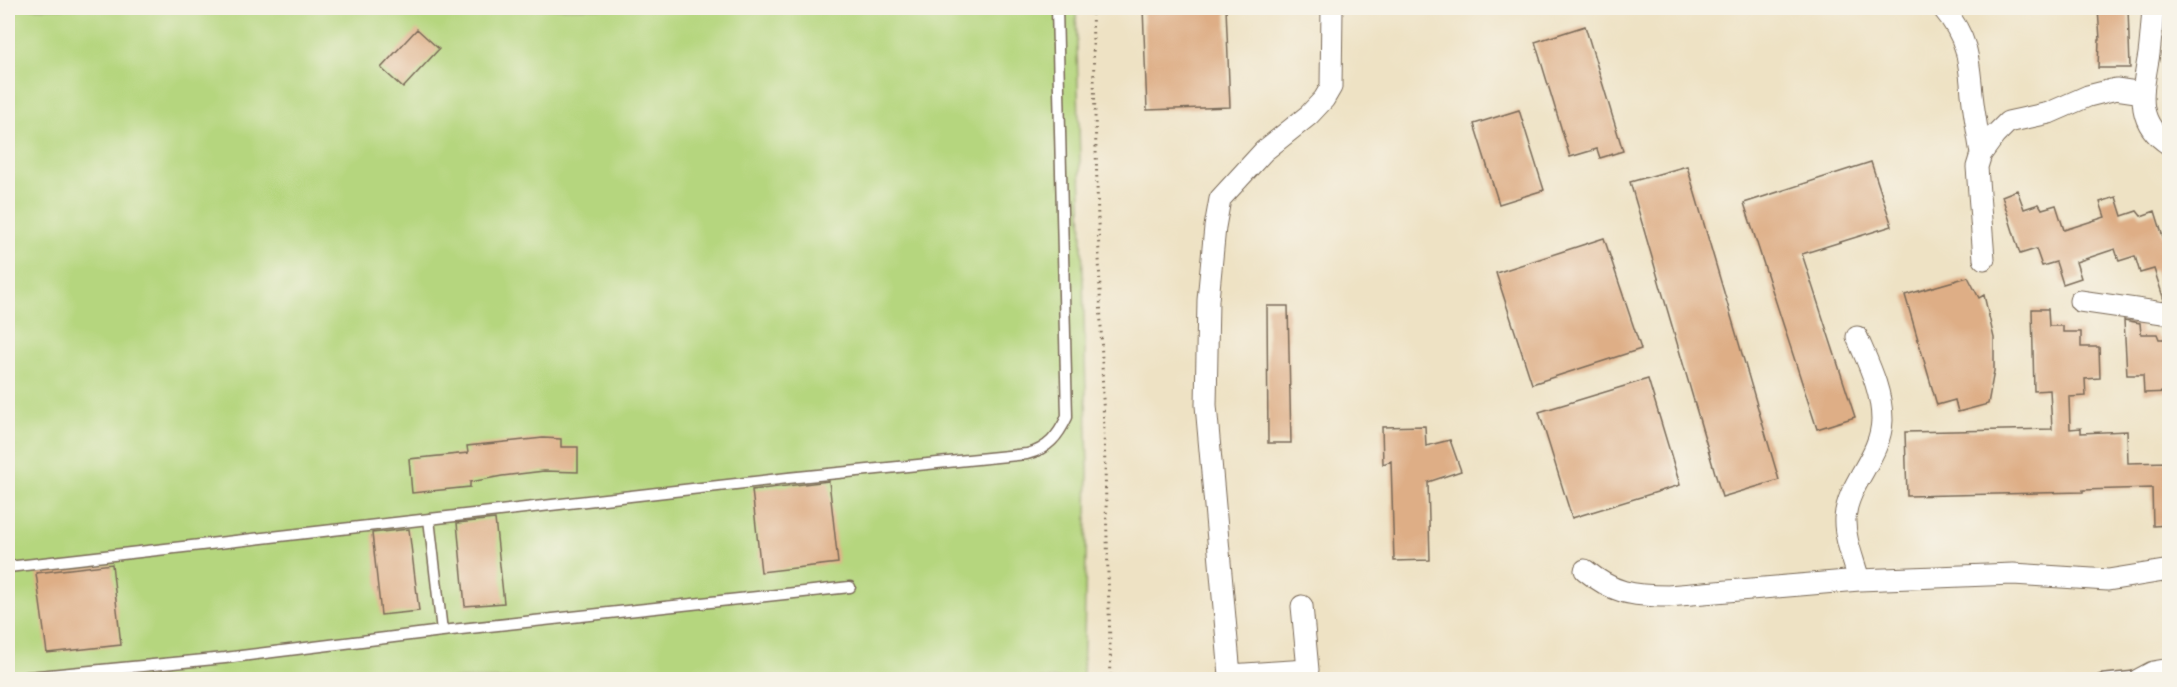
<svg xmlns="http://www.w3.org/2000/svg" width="2177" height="687" viewBox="0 0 2177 687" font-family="'Gochi Hand',sans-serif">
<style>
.green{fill:#b5d67e;stroke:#78804e;stroke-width:1.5}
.building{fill:#deae86}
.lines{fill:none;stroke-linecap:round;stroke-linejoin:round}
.lane-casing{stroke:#7a6a58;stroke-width:13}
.street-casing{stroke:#7a6a58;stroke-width:23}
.path{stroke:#7a6a58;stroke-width:3;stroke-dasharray:1.5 4.5;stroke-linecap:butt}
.lane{stroke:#fff;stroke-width:10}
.street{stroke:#fff;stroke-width:21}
</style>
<rect width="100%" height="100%" fill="#f7f3e8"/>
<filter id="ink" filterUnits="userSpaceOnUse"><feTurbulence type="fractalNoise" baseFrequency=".0167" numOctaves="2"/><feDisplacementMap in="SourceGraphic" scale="12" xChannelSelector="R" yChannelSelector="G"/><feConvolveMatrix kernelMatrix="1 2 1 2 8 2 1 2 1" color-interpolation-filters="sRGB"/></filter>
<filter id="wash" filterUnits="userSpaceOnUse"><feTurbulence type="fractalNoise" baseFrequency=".008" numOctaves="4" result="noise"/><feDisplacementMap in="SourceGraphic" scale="24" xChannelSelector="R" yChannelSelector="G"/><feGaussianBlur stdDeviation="1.35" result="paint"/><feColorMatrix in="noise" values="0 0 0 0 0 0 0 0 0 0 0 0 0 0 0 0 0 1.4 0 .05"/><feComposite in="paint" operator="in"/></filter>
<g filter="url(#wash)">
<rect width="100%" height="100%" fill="#eee2c4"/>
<path class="green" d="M8,8H1076L1088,472L1083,679H8Z"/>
<g id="blocks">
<path class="building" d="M1143,8H1226L1230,107L1147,110Z
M2098,8H2128L2130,68H2098L2099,40H2100Z
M1585,26L1623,151L1600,158L1597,149L1570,157L1535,42Z
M417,29L439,49L403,88L381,68Z
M1519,110L1544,190L1499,204L1474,124Z
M1871,162L1892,226L1802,254L1855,417L1817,429L1744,203Z
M1687,166L1779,480L1722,497L1630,182Z
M2017,190L2024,209L2039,204L2042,209L2056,205L2064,230L2105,217L2100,202L2116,197L2122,216L2137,211L2141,216L2155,211L2163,237L2169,235V299L2164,300L2154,269L2140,273L2135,256L2119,261L2115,249L2076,262L2081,278L2063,284L2056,262L2042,266L2036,249L2020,254L2002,196Z
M1604,238L1641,349L1532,384L1496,273Z
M1968,277L1979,298L1984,295L1994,338V371L1988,404L1958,412L1955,400L1937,405L1905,295Z
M1267,306H1288L1291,443H1268Z
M2032,309H2048L2049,326H2063V332H2081V347H2099L2100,378L2085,379L2086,396L2069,397L2070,429L2081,428V433L2127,431L2128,463L2169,462V525L2153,526L2152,488L2083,490V492L1907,496L1905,432L2052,429L2050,390L2034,391Z
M2124,320L2140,323L2141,334H2157L2159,339H2169V392L2144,393L2143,375H2127Z
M1648,379L1680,485L1572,518L1539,412Z
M1425,426L1426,446L1450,440L1461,471L1428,482L1430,560L1394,561L1391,461L1383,464L1382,427Z
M543,438L561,439V447H578V472L544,471L502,476L470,482V487L412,493L409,459L468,453L467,446Z
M829,481L838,563L761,572L752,490Z
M495,519L504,603L465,606L457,523Z
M409,529L419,611L381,615L372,533Z
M112,564L121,645L47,653L36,573Z"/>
</g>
</g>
<g filter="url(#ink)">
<use href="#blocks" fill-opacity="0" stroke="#7a6a58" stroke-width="1.5"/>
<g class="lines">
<g class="lane-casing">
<path id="lane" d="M429,519L442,631
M8,567L788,478L1027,454C1048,449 1058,436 1067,417L1057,8
M8,679L225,658L442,631L850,587
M2101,680L2142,676"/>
</g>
<g class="street-casing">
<path id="street" d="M1943,8C1967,37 1969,57 1972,94C1974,114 1978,134 1981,154
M2153,8C2152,23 2151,38 2149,54C2143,90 2133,122 2170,145
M1984,259L1977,167L1981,154L1995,135L2008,122L2049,113L2088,96L2116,89L2143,93
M2080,301L2163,313L2170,312
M1857,337C1868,363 1882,390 1882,420C1881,457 1848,482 1845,518C1844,538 1854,561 1859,580
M1585,570C1613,593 1632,596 1668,596L1859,580L2013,574L2108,580L2170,570
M1302,606L1308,670L1230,675L1206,405L1208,300L1215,227L1220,199L1264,151L1309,115L1324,99L1331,87L1332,8
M2138,680L2153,672L2170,669"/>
</g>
<path class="path" d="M1092,8L1111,680"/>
<use href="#lane" class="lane"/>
<use href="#street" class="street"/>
</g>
</g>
<rect width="2177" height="687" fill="none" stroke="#f7f3e8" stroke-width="30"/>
</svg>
